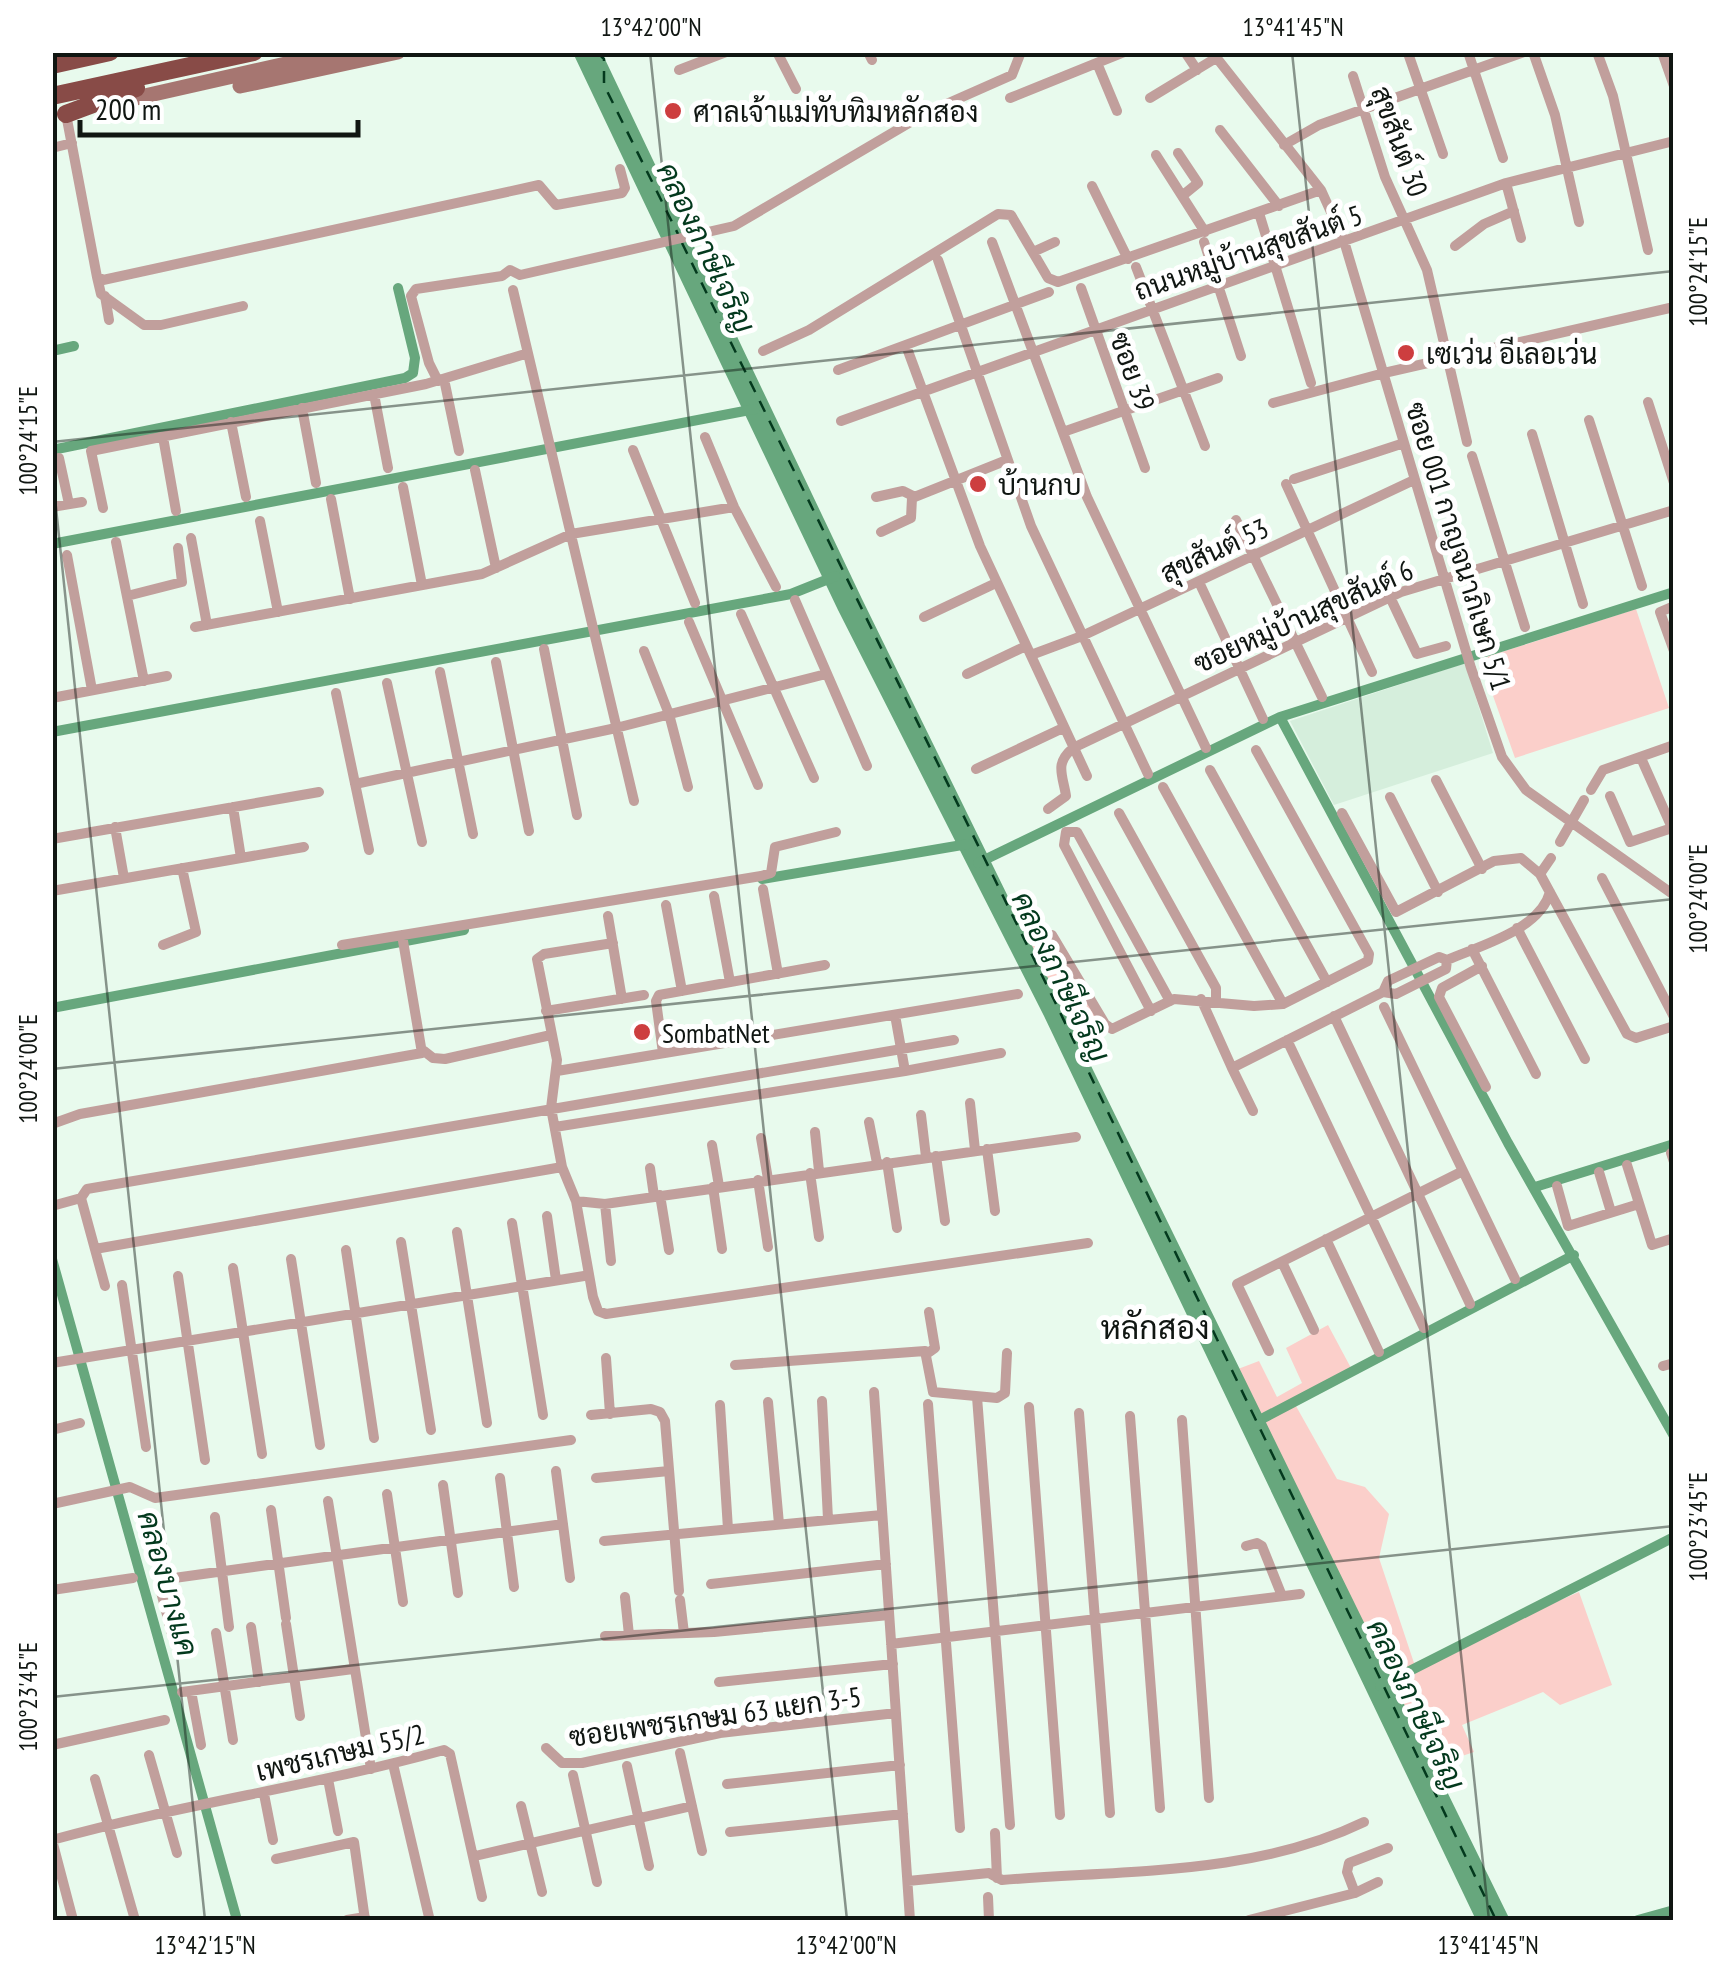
<svg xmlns="http://www.w3.org/2000/svg" width="1726" height="1973" viewBox="0 0 1726 1973" font-family="'PT Sans Narrow',Sarabun,sans-serif">
<style>
.built{fill:#d5eedc}
.green{fill:#fbcfca}
.water{fill:#67a77d}
.lines{fill:none;stroke-linecap:round;stroke-linejoin:round}
.canal{stroke:#67a77d;stroke-width:10}
.ferry{stroke:#03391d;stroke-width:2.5;stroke-dasharray:12 10;stroke-linecap:butt}
.minor{stroke:#c19f9c;stroke-width:10}
.secondary{stroke:#a67671;stroke-width:15}
.trunk{stroke:#884b47;stroke-width:18}
.ticks{fill:none;stroke:#101612;stroke-width:2.5;stroke-opacity:0.45}
.poi-dot{fill:#cd3e3f;stroke:#fff;stroke-width:4}
.labels{text-anchor:middle;dominant-baseline:central;stroke-width:10;stroke-linejoin:round;paint-order:stroke}
.poi-label{font-size:28px;fill:#101612;stroke:#fff;text-anchor:start}
.street-label{font-size:28px;fill:#101612;stroke:#fff}
.water-label{font-size:30px;font-style:italic;fill:#03391d;stroke:#fff}
.quarter-label{font-size:32px;fill:#101612;stroke:#fff}
.neatline{fill:none;stroke:#101612;stroke-width:4}
.ticks-label{font-size:25px;text-anchor:middle;fill:#101612}
</style>
<rect width="100%" height="100%" fill="#e8faed"/>
<path class="built" d="M1465,663L1493,753L1334,805L1290,721Z"/>
<path class="green" d="M1636,609L1669,708L1515,758L1480,659Z
M1046,931L1097,1019L1074,1032L1030,942Z
M1328,1325L1351,1368L1292,1399L1337,1479L1365,1487L1389,1514L1379,1558L1414,1663L1579,1592L1612,1685L1560,1705L1543,1692L1462,1725L1474,1752L1432,1766L1238,1369L1259,1361L1277,1397L1302,1383L1286,1348Z"/>
<path class="water" d="M573,53H602L862,599L1510,1920H1476L1044,1016L838,610Z"/>
<g class="lines">
<path class="canal" d="M52,351L74,346
M52,450L405,378L413,373L415,358L398,288
M52,544L755,409
M1280,717L1508,1143L1674,1436
M52,732L791,594L836,576
M978,863L1280,717L1674,592
M762,879L968,844
M52,1008L464,930
M1535,1187L1674,1144
M52,1259L237,1920
M1252,1424L1574,1255
M1380,1686L1674,1537
M1638,1920L1674,1910"/>
<path class="ferry" d="M597,52L604,59V85L679,236
M682,243L1057,1006L1496,1920"/>
<path class="minor" d="M777,52L796,89
M868,52L872,60
M1185,52L1197,70
M1212,52L1321,190L1344,241L1471,668L1502,757L1526,790L1674,895
M1468,52L1503,158
M1533,52L1555,115L1579,222
M1597,52L1613,96L1648,250
M1662,52L1674,86
M1409,56L1443,154
M1097,63L1117,111
M679,70L726,52
M1353,76L1385,177L1427,270L1467,442
M1010,98L1124,52
M1150,98L1216,58
M66,114L97,277L103,280L539,185L556,205L622,193L625,188L620,169
M1220,130L1279,206
M1284,145L1319,125L1524,52
M52,148L72,143
M1178,153L1198,183L1182,196
M1156,155L1205,232
M1506,183L1521,238
M1092,186L1128,259
M1259,213L1311,383
M992,242L1087,497L1206,748
M1204,242L1241,356
M1455,246L1484,224L1514,211
M1033,252L1055,242
M938,260L1031,526L1148,774
M1136,267L1205,446
M97,277L101,294L144,325H161L243,306
M1081,288L1145,468
M513,290L634,801
M105,296L109,320
M763,351L809,330L998,214L1011,215L1048,278L1058,282L1321,190
M908,351L980,546L1087,776
M838,370L1049,292
M444,379L459,451
M438,381L429,363L411,296L416,289L502,276L510,270L520,275L734,226L926,113L1012,75L1021,52
M374,394L388,468
M1648,402L1674,483
M1273,403L1384,373L1674,307
M302,408L316,483
M1589,420L1642,586
M841,421L1506,183L1674,141
M231,422L246,497
M1063,432L1218,378
M1532,434L1583,604
M163,437L176,511
M705,437L734,507L776,587
M633,450L695,603
M1472,456L1525,627
M59,458L69,504
M475,470L496,568
M1294,479L1404,443
M1286,484L1372,672
M403,487L422,585
M876,497L903,491L915,497
M331,499L350,599
M52,507L82,502
M103,508L91,451L426,384L525,354
M1236,520L1322,697
M260,521L278,612
M881,532L911,518L912,498L1007,460
M191,538L207,625
M116,542L144,681
M67,555L92,690
M1199,582L1263,719
M127,596L182,582L178,548
M1390,597L1417,654L1446,646
M795,600L867,766
M1674,606L1660,612L1674,651
M741,614L814,778
M924,617L996,583
M689,622L758,785
M195,627L482,574L571,534L734,507
M544,649L577,815
M644,651L669,714L688,787
M1031,655L1082,636L1414,480
M496,662L529,831
M440,672L473,834
M967,674L1026,646
M387,683L422,842
M336,693L369,850
M52,698L167,676
M1641,758L1673,830
M976,769L1063,728
M1210,770L1327,982
M1436,780L1482,869
M355,784L616,728L826,674
M1163,787L1283,1004
M1591,790L1603,770L1674,745
M1610,796L1630,842L1672,828
M1390,797L1438,892
M233,807L241,858
M1048,809L1066,796C1063,775 1054,764 1073,748L1401,592L1674,510
M1119,813L1216,988V1001
M1342,813L1396,912L1494,861L1521,858L1540,874L1551,858
M115,827L124,878
M52,839L319,792
M1560,842L1584,800
M1540,874L1627,1034L1636,1038L1674,1026
M1602,878L1674,1017
M763,889L778,974
M52,891L304,847
M714,896L730,982
M666,905L682,991
M608,916L622,999
M1517,928L1585,1059
M1052,935L1105,1024L1112,1029L1174,999L1254,1006L1283,1004L1368,961L1369,954L1256,750
M163,945L196,932L182,868
M342,945L761,876L771,873L775,847L836,832
M1472,949L1536,1074
M1439,957L1447,960L1446,969L1396,994L1383,992L1388,981Z
M1447,960C1479,946 1540,930 1550,892
M1482,966L1442,988L1439,997L1486,1087
M1201,999L1232,1068L1383,992
M1384,1007L1515,1279
M546,1011L644,995
M1151,1011L1064,845L1066,832H1077L1170,1001
M895,1015L905,1071L1001,1053
M1334,1016L1470,1304
M1287,1040L1424,1328
M424,1051L433,1058L445,1059L551,1035
M663,1053L656,1001L659,995L825,965
M1232,1068L1253,1111
M557,1071L1018,994
M970,1103L975,1150
M921,1115L926,1157
M869,1122L877,1163
M52,1124L80,1114L422,1053L402,935
M555,1127L905,1071
M815,1132L819,1171
M761,1138L768,1179
M712,1145L719,1186
M987,1149L995,1211
M1671,1153L1674,1162
M936,1156L945,1221
M887,1162L897,1228
M1627,1165L1652,1245L1674,1238
M562,1167L576,1201L605,1204L1076,1137
M650,1168L654,1196
M1599,1172L1611,1212
M810,1173L819,1237
M758,1180L768,1247
M1557,1186L1568,1226L1639,1204
M713,1187L722,1249
M660,1195L669,1250
M81,1198L105,1286
M576,1201L593,1297L598,1311L606,1314L1088,1243
M605,1204L611,1261
M52,1206L81,1198L87,1189L954,1040
M547,1216L556,1280
M512,1223L543,1415
M457,1232L487,1423
M1326,1239L1379,1352
M401,1242L431,1430
M95,1249L562,1167L551,1108L557,1060L537,959L544,954L613,943
M346,1250L374,1438
M291,1259L320,1445
M1282,1262L1314,1330
M233,1268L262,1454
M178,1276L205,1460
M122,1285L146,1447
M1269,1351L1237,1284L1463,1171
M928,1353L935,1348L929,1312
M606,1358L610,1414
M52,1363L584,1276
M735,1365L925,1351L933,1392L997,1398L1005,1393L1007,1353
M1663,1366L1674,1363
M874,1392L910,1920
M977,1397L1010,1825
M822,1401L828,1519
M768,1402L779,1524
M928,1404L960,1828
M720,1405L728,1529
M1029,1407L1060,1815
M1079,1413L1110,1813
M591,1415L651,1409L660,1412L665,1421L679,1591
M1130,1416L1160,1808
M1182,1420L1209,1798
M52,1430L80,1423
M556,1471L570,1578
M500,1478L514,1587
M596,1478L669,1471
M443,1485L458,1593
M387,1494L403,1602
M328,1501L371,1769
M52,1504L130,1487L155,1498L571,1440
M271,1510L286,1618
M215,1517L229,1627
M604,1541L882,1515
M1246,1546L1257,1543L1262,1546L1282,1596
M711,1584L886,1564
M52,1590L133,1578
M625,1597L629,1635
M680,1600L684,1633
M286,1624L300,1716
M251,1627L259,1682
M216,1633L233,1740
M172,1634L160,1588L167,1579L563,1524
M605,1636L714,1632L889,1615
M891,1644L1300,1594
M719,1682L893,1664
M191,1691L201,1745
M182,1692L353,1669
M52,1745L165,1720
M546,1748L562,1763H582L720,1733L896,1713
M680,1753L702,1851
M149,1755L177,1853
M393,1764L429,1917
M627,1766L649,1866
M573,1775L597,1882
M95,1779L135,1920
M328,1779L338,1831
M727,1784L900,1765
M264,1794L273,1840
M521,1806L542,1892
M730,1832L903,1814
M995,1833L997,1878
M475,1856L692,1806
M276,1859L354,1842L365,1920
M908,1881L989,1873L1002,1880C1124,1870 1252,1876 1364,1822
M1355,1893L1378,1882
M988,1897L989,1920
M73,1920L52,1840C182,1804 314,1786 444,1750L450,1754L482,1897
M347,1920L365,1917
M1249,1920L1355,1893L1347,1872L1349,1863L1388,1848"/>
<path class="secondary" d="M240,86L398,52
M105,105L339,52"/>
<path class="trunk" d="M52,65L110,52
M52,96L254,52
M66,114L136,88"/>
</g>
<path class="ticks" d="M650,52L847,1920M1292,52L1489,1920M52,442L1674,271M52,470L205,1920M52,1069L1674,899M52,1697L1674,1526"/>
<g class="poi-dot">
<circle cx="673" cy="111" r="10"/>
<circle cx="1406" cy="353" r="10"/>
<circle cx="978" cy="484" r="10"/>
<circle cx="642" cy="1032" r="10"/>
</g>
<g class="labels">
<g class="poi-label">
<text x="693" y="111">ศาลเจ้าแม่ทับทิมหลักสอง</text>
<text x="1426" y="353">เซเว่น อีเลอเว่น</text>
<text x="998" y="484">บ้านกบ</text>
<text x="662" y="1032">SombatNet</text>
</g>
<g class="street-label">
<text transform="translate(1400 141) rotate(70)">สุขสันต์ 30</text>
<text transform="translate(1248 252) rotate(-19)">ถนนหมู่บ้านสุขสันต์ 5</text>
<text transform="translate(1133 371) rotate(70)">ซอย 39</text>
<text transform="translate(1459 546) rotate(73)">ซอย 001 กาญจนาภิเษก 5/1</text>
<text transform="translate(1214 550) rotate(-25)">สุขสันต์ 53</text>
<text transform="translate(1303 616) rotate(-24)">ซอยหมู่บ้านสุขสันต์ 6</text>
<text transform="translate(715 1716) rotate(-8)">ซอยเพชรเกษม 63 แยก 3-5</text>
<text transform="translate(340 1752) rotate(-13)">เพชรเกษม 55/2</text>
</g>
<g class="water-label">
<text transform="translate(707 247) rotate(64)">คลองภาษีเจริญ</text>
<text transform="translate(1062 976) rotate(64)">คลองภาษีเจริญ</text>
<text transform="translate(169 1583) rotate(74)">คลองบางแค</text>
<text transform="translate(1417 1704) rotate(64)">คลองภาษีเจริญ</text>
</g>
<g class="quarter-label">
<text x="1155" y="1327">หลักสอง</text>
</g>
</g>
<rect width="1726" height="1973" fill="none" stroke="#ffffff" stroke-width="110"/>
<path d="M80 120v15h278v-15" fill="none" stroke="#101612" stroke-width="5"/>
<text x="95" y="120" font-size="30" fill="#101612" stroke="#ffffff" stroke-width="8" paint-order="stroke">200 m</text>
<rect x="55" y="55" width="1616" height="1863" class="neatline"/>
<g class="ticks-label">
<text x="651" y="36">13°42'00"N</text>
<text x="1293" y="36">13°41'45"N</text>
<text transform="translate(1698 272) rotate(-90)" y="9">100°24'15"E</text>
<text transform="translate(28 441) rotate(-90)" y="9">100°24'15"E</text>
<text transform="translate(1698 899) rotate(-90)" y="9">100°24'00"E</text>
<text transform="translate(28 1069) rotate(-90)" y="9">100°24'00"E</text>
<text transform="translate(1698 1527) rotate(-90)" y="9">100°23'45"E</text>
<text transform="translate(28 1697) rotate(-90)" y="9">100°23'45"E</text>
<text x="205" y="1954">13°42'15"N</text>
<text x="846" y="1954">13°42'00"N</text>
<text x="1488" y="1954">13°41'45"N</text>
</g>
</svg>
